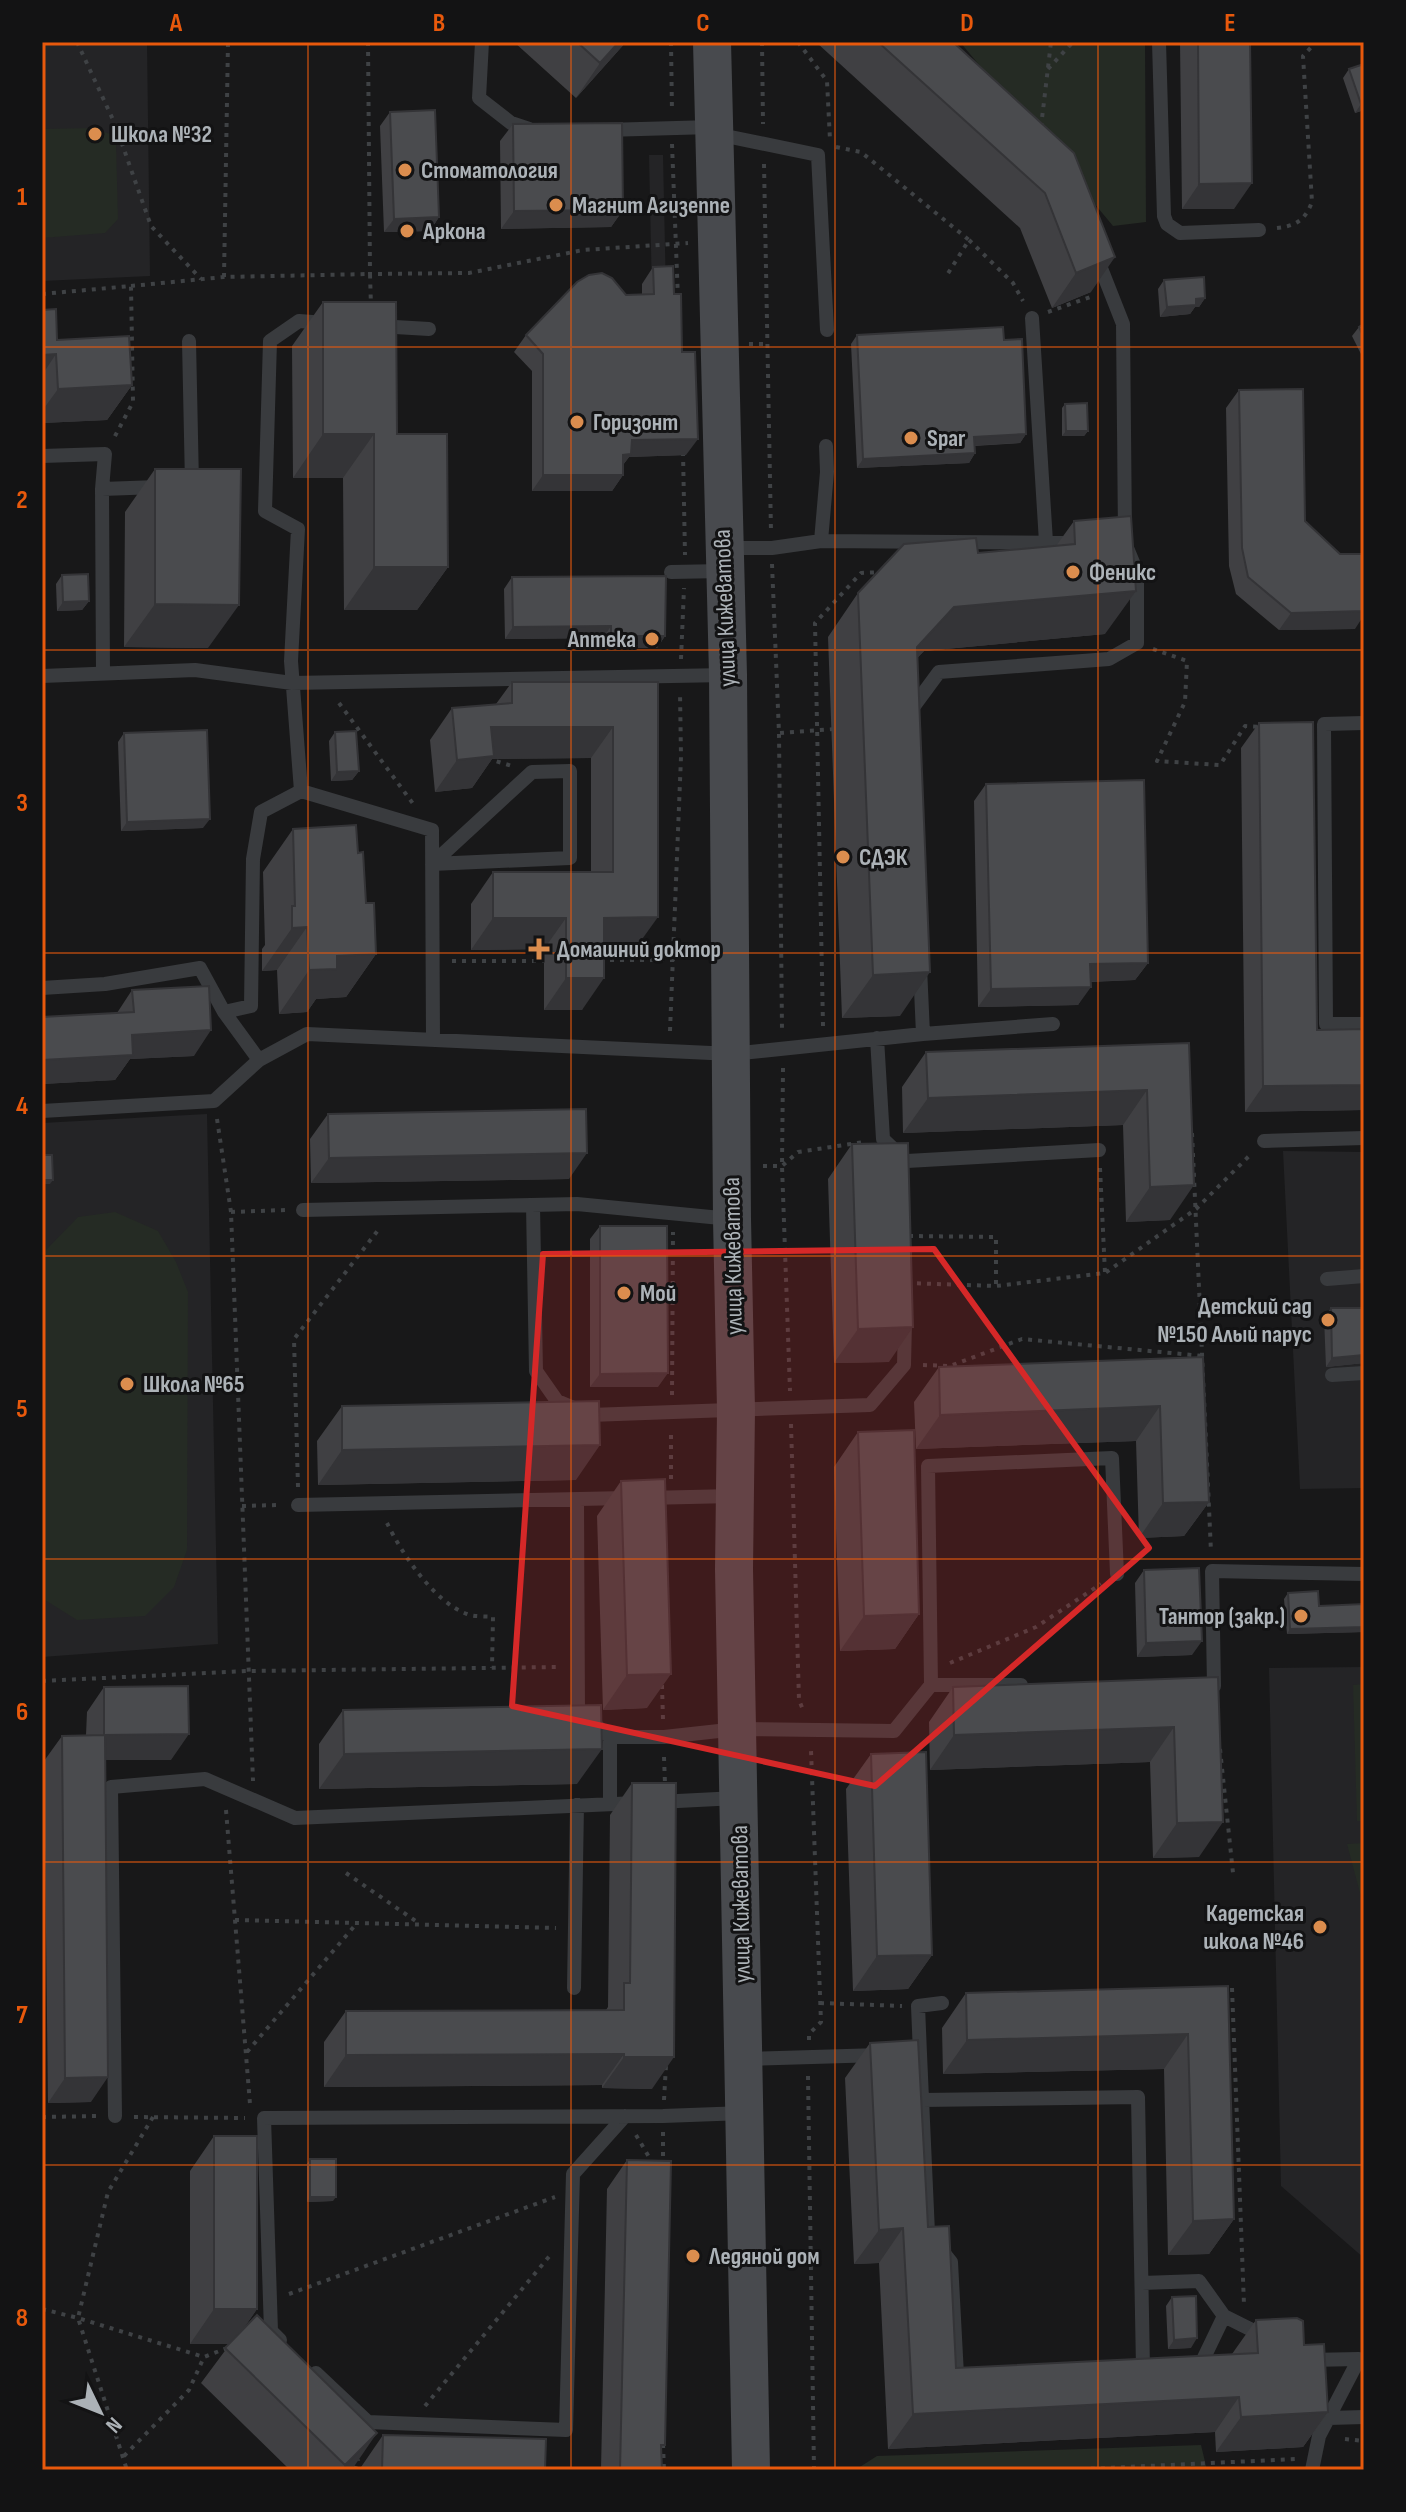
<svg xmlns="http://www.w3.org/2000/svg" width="1406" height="2512" viewBox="0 0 1406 2512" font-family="'Sofia Sans Condensed',sans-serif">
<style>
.built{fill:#242426}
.green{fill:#252b24}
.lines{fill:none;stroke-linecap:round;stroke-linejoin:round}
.path{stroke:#3f4245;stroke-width:4;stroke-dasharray:4 6;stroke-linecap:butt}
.service{stroke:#393b3e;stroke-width:14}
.secondary{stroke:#484a4e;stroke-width:38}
.wall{fill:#404043}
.shaded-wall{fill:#343437}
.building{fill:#4a4b4e;stroke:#343437;stroke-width:2}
.marked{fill:#d62828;fill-opacity:0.2;stroke:#d62828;stroke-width:6;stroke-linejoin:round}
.grid{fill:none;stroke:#e8590c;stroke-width:2;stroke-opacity:0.55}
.poi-dot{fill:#db8d4e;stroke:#131314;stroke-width:3}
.labels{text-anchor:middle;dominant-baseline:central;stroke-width:6;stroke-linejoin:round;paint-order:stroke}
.poi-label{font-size:24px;font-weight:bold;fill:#acb2b7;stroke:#131314;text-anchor:start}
.street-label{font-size:24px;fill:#acb2b7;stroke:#131314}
.neatline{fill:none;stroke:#e8590c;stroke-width:3}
.grid-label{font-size:26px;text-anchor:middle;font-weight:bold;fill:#e8590c}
</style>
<rect width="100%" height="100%" fill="#181819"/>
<path class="built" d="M42,42H147L150,276L42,281Z
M649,155H663L667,341H653Z
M207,1114L218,1644L42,1657V1123Z
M1283,1151L1364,1152V1488L1300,1489Z
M1364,1667V2258L1281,2186L1269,1668Z"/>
<path class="green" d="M960,42H1145L1146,222L1113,226Z
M93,128L110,134L116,143L118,219L105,233L42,238V129Z
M115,1212L158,1231L176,1262L188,1292L187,1550L174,1587L145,1616L77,1620L45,1600L42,1593V1258L46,1250L78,1217Z
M1364,1684V1821H1357L1353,1685Z
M1364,1843V1908L1347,1844Z
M1201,2445L1207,2470H855L877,2456Z"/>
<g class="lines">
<path class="path" d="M77,42L115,124L151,226L201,279
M368,42L370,274L469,273L583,250L688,243
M671,42L672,112
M762,42L763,124
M798,42L827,81L830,140
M1048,69L1073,42
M1041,127L1051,42
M672,144L678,299
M836,147L861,152L969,240L947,275
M764,164L771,532
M1277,228C1296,226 1305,220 1312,202L1303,56L1316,42
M969,240L1013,283L1023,301
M224,277L228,42
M131,286L224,277L370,274L371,307
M42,294L131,286L133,402L114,438
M1048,312L1093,296
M749,344H768
M683,452L685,555
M772,564L779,733L782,1031
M1153,649L1187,661L1185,702L1157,761L1220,765L1245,726L1262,727
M681,659L684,588
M339,703L414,805
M780,733L835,729
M489,757V759L512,766
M600,960H674
M452,961H547
M823,1026L815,623L861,573L882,572
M670,1031L681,757L680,692
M783,1068L782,1166L790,1391
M217,1119L231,1212L253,1781
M1192,1133L1211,1552
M763,1166H782L798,1152L864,1142
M1100,1168L1105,1273
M231,1212L285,1210
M909,1236L996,1237V1286
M907,1283L996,1286L1105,1273L1196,1209L1250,1155
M923,1365L950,1366L1022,1339L1203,1356
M672,1395L673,1232
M791,1424L799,1700L803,1710
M671,1479V1432
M298,1487L294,1339L379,1229
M242,1506L279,1505
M387,1523C402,1554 434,1602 467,1614C474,1617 485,1616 493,1617L492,1668
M950,1663L1036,1627L1101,1584
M42,1681L248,1671L559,1667
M662,1685L663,1720
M1220,1749L1233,1873
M664,1757L665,1784
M226,1810L250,2104
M346,1873L420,1924
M235,1920L556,1928
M1232,1988L1244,2305
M820,2003L902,2006
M809,2040V2034L821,2022L811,1750
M247,2052L357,1923
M808,2076L814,2470
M664,2100L666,2065
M42,2117L97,2116
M134,2117L245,2118
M153,2117L108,2192L78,2318L204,2357L227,2348
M663,2132V2164
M636,2135L652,2162
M289,2294L555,2197
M42,2309L78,2318L127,2470
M425,2406L552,2253
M1345,2439L1364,2441
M663,2444L664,2470
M124,2456L189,2390L204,2357
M355,2470L358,2459
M1061,2470L1297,2459"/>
<path class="service" d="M482,42L479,98L511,123L529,129
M1159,42L1164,216L1167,224L1180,233L1259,230
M605,130L712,127
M716,134L818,155L827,330
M1097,258L1123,324L1125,536
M1032,318L1046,542
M325,323L299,321L270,341L265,511L298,529L291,661L301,791L432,830L433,1040
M378,326L429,329
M189,341L192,484
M42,456L105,454L102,489L103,673
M102,489L158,487
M821,541L1077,543
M728,548H772L821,541L827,472L826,446
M671,572L723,571
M42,676L195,670L292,683L727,675
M911,710L939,672L1109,659L1137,643V572L1127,548
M1364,723L1324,724L1326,1024H1364
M570,771V858L432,864L532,772Z
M920,967L923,1034
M42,988L105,984L200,968L224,1012L259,1060
M224,1012L251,1006L253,859L261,812L301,791
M877,1038L883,1139L900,1155
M42,1111L214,1101L259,1060L307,1034L732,1054L923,1034L1053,1024
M1264,1141L1364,1138
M907,1161L1099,1150
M533,1205L536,1371L557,1401L590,1415L870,1405L904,1365L905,1322
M303,1210L577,1204L731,1219
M1327,1279L1364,1276
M1332,1375L1364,1373
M646,1498L733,1496
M577,1500L578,1711L610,1737H664L737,1729L894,1731L931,1685L928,1466L1112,1458L1117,1574
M298,1505L626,1498
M931,1685H1021
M1206,1686H1214L1212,1571L1364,1574
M610,1737V1804
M658,1802L737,1798
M574,1988L577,1805
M920,2054L918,2006L942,2003
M900,2055L920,2054L928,2233L951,2262L957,2375H967
M744,2059L880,2055
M922,2100L1138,2097L1143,2368
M115,2116L111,1787L205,1779L295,1818L637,1803
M1142,2283L1199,2281L1224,2316
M280,2340L271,2331L264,2118L663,2116L744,2113
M1309,2360L1359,2359L1319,2436L1312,2470
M1192,2366H1200L1224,2316L1266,2337
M316,2373L368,2422L566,2430L573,2174L625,2116
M1329,2418L1364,2417"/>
<path class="secondary" d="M712,42L728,675L732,1219L736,1410L734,1569L751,2470"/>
</g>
<path class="wall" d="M514,42H626L576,98Z
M817,42H953L1074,153L1091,292L1052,308L1020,228L817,43Z
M1180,42H1250L1234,209H1182Z
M1364,64V110L1355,113L1343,78L1349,69Z
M390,112L439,217L430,231L384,232L380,126Z
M513,124L623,210L611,227L501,229L500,141Z
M653,267L674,294L682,352L686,455L629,457L623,465V475L612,491H532V371L514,352L526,335L626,295H642V284Z
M1164,280L1205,298L1199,307H1195L1190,314L1160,317L1158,289Z
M323,302L397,434L448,567L417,610H344L343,478H293L292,346Z
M42,310L57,340L132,385L107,420L42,423Z
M1364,324V360L1352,336L1359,327Z
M857,335L1004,340L1026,434L1020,443L974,446L975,453L969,463L857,468L851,344Z
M1239,390L1305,521L1355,629L1279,630L1236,594L1229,566L1226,408Z
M1065,404L1088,431L1084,436H1062V408Z
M155,469L208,648L124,647L125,512Z
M1074,521L1105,634L924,651L918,657L900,1016L842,1018L828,637L858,593L978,553L1056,546Z
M62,575L89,601L82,610L57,611L56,584Z
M512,577L665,636L657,648L603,647V638L505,639L504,589Z
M512,682H658L635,949H604L582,1010H544V949L471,950V904L493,872H591V758L492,759L472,788L435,792L430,740L452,708L496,704Z
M1259,723L1317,1030L1364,1029V1110L1245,1112L1241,748Z
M335,732L359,771L352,780L331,781L329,741Z
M124,733L203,828L121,831L118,742Z
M986,784L1148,963L1135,980L1091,982L1078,1005L978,1007L974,801Z
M293,829L358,853L366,903L376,954L346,997L316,999L307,1012L279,1014L277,970L262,971V949L265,945L263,872Z
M132,990L194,1056L130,1059L115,1080L42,1084V1017L117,1013Z
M1189,1043L1170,1220L1126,1222L1123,1125L903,1133L902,1087L926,1052Z
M328,1114L569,1179L311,1183L310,1139Z
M852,1144L889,1362L834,1363L828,1179Z
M600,1226L658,1387H590V1239Z
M1331,1308L1364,1363L1326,1367L1324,1317Z
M1203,1357L1209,1502L1184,1536L1139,1538L1136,1441L916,1449L914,1402L939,1367Z
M342,1406L576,1480L318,1485L317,1441Z
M858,1432L919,1614L895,1649L840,1651L834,1467Z
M621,1481L647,1708L603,1710L597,1516Z
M1144,1570L1192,1655L1137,1657L1135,1583Z
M1288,1593L1319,1606L1364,1604V1632L1287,1634L1284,1599Z
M1218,1677L1199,1857L1153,1858L1150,1762L930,1770L929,1722L953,1687Z
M104,1687L171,1760H105L91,2102L48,2103L44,1761L62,1736L86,1735L87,1712Z
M343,1710L577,1784L319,1789V1744Z
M871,1754L932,1955L908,1989L853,1991L846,1789Z
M632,1783L652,2089L602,2088V2085L324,2087V2042L346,2011L606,2010L608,2007L610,1815Z
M1228,1986L1234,2219L1209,2254L1168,2255L1164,2069L943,2074L942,2028L966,1993Z
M870,2043L928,2227L956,2368L1232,2354L1256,2320L1304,2345L1328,2412L1303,2447L1216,2452L1215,2432L888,2449L879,2263L854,2264L845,2078Z
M214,2136L257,2309L241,2332L353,2468L350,2470H290L201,2383L230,2344H190V2171Z
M310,2159L333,2201L307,2202V2164Z
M627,2160L661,2450L662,2470H601L607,2189Z
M1172,2297L1191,2348L1168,2349L1166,2306Z
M383,2435L545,2470H359Z"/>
<path class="shaded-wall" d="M619,42H626L576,98L600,63Z
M1364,103V110L1355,113L1361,104Z
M1252,183L1234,209H1182L1199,184Z
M623,210L611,227L501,229L514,211Z
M439,217L430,231L384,232L394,219Z
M1115,257L1091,292L1052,308L1076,273Z
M1205,298L1199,307H1195L1190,314L1160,317L1167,307L1196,299Z
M56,354L42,375V355Z
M132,385L107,420L42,423V411L58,389Z
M1066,431H1088L1084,436H1062Z
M323,434H374L343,478H293Z
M1026,434L1020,443L968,446L974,437Z
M698,439L686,455L629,457L619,470L611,471L632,440Z
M975,453L969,463L857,468L863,459Z
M543,475H623L612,491H532Z
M374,567H448L417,610H344Z
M1136,591L1105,634L924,651L887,690L917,647L954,607Z
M89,601L82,610L57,611L63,602Z
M155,604L239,605L208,648L124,647Z
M1364,611V615L1355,629L1279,630L1291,613Z
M611,626L603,638L505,639L513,627Z
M611,636H665L657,648L603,647Z
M491,727H613L591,758L492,759L472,788L435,792L457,760Z
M359,771L352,780L331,781L337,772Z
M210,819L203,828L121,831L127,822Z
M658,917L635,949H582L604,918Z
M493,918H566L544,949L471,950Z
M307,927L277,970L262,971L292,928Z
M376,954L346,997L316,999L307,1012L279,1014L309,970L337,956Z
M1148,963L1135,980L1078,982L1090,964Z
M930,972L900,1016L842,1018L873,975Z
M566,978H604L582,1010H544Z
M1091,987L1078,1005L978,1007L991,989Z
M211,1030L194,1056L130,1059L115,1080L42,1084V1060L132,1035Z
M1364,1085V1110L1245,1112L1263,1086Z
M1147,1090L1123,1125L903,1133L928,1098Z
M587,1153L569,1179L311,1183L329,1158Z
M42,1180H53L50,1184H42Z
M1194,1185L1170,1220L1126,1222L1150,1187Z
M913,1327L889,1362L834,1363L858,1329Z
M1364,1355V1363L1326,1367L1332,1358Z
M668,1373L658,1387H590L600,1374Z
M1160,1406L1136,1441L916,1449L940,1415Z
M600,1445L576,1480L318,1485L342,1450Z
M1209,1502L1184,1536L1139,1538L1163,1503Z
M919,1614L895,1649L840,1651L864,1616Z
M1364,1627V1632L1287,1634L1290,1629Z
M1202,1641L1192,1655L1137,1657L1146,1643Z
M671,1674L647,1708L603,1710L627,1675Z
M1174,1727L1150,1762L930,1770L954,1735Z
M189,1734L171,1760H87L105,1735Z
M602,1749L577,1784L319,1789L344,1754Z
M1223,1822L1199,1857L1153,1858L1177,1823Z
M932,1955L908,1989L853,1991L877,1956Z
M1188,2034L1164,2069L943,2074L967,2040Z
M624,2054L602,2085L324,2087L346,2055Z
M624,2057H674L652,2089L602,2088Z
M108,2077L91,2102L48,2103L65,2078Z
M310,2197H336L333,2201L307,2202Z
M1234,2219L1209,2254L1168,2255L1193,2221Z
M903,2228L879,2263L854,2264L879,2230Z
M214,2309H257L233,2344H190Z
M1197,2338L1191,2348L1168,2349L1174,2340Z
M1239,2397L1215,2432L888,2449L913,2414Z
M1328,2412L1303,2447L1216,2452L1241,2417Z
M377,2433L353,2468L350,2470H341Z"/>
<path class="building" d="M577,42H619L600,63Z
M878,42H953L1074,153L1115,257L1076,273L1045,193Z
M1198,42H1250L1252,183L1199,184Z
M1364,64V103L1361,104L1349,69Z
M435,110L439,217L394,219L390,112Z
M622,123L623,210L514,211L513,124Z
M673,266L674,294H681L682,352H695L698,439L632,440L631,454L623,455V475H543V354L526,335L577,282L589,275L602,273L612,278L626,295L654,294L653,267Z
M1204,277L1205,298L1196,299V305L1167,307L1164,280Z
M323,302H396L397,434H447L448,567H374V434H323Z
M56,309L57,340L129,336L132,385L58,389L56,354L42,355V310Z
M1364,324V338L1359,327Z
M1003,327L1004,340L1022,339L1026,434L974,437L975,453L863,459L857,335Z
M1303,389L1305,521L1340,554H1364V611L1291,613L1248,577L1242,548L1239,390Z
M1087,403L1088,431H1066L1065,404Z
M155,469H241L239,605L155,604Z
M1131,516L1136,591L954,607L917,647L930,972L873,975L858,593L904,544L976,538L978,553L1075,544L1074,521Z
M88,574L89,601L63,602L62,575Z
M666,576L665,636H611V626L513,627L512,577Z
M512,682H658V917L604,918V978H566V918H493V872H613V727H491L494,756L457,760L452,708L512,703Z
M1313,722L1317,1030L1364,1029V1085L1263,1086L1259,723Z
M207,730L210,819L127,822L124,733Z
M356,731L359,771L337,772L335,732Z
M1144,780L1148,963L1090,964L1091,987L991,989L986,784Z
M356,825L358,853L363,852L366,903H374L376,954L337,956V969L309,970L307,927L292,928V906H295L293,829Z
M209,986L211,1030L132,1035L133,1055L42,1060V1017L134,1012L132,990Z
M1189,1043L1194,1185L1150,1187L1147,1090L928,1098L926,1052Z
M586,1109L587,1153L329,1158L328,1114Z
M908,1143L913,1327L858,1329L852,1144Z
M42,1155H52L53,1180H42Z
M600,1226H667L668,1373L600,1374Z
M1331,1308H1364V1355L1332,1358Z
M1203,1357L1209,1502L1163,1503L1160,1406L940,1415L939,1367Z
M599,1401L600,1445L342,1450V1406Z
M914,1430L919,1614L864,1616L858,1432Z
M665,1479L671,1674L627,1675L621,1481Z
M1199,1568L1202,1641L1146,1643L1144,1570Z
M1318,1591L1319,1606L1364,1604V1627L1290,1629L1288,1593Z
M1218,1677L1223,1822L1177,1823L1174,1727L954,1735L953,1687Z
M188,1686L189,1734L105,1735L108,2077L65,2078L62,1736L104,1735V1687Z
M601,1705L602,1749L344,1754L343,1710Z
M926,1752L932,1955L877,1956L871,1754Z
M632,1783H676L674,2057H624V2054L346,2055V2011L624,2010V1983H630Z
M1228,1986L1234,2219L1193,2221L1188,2034L967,2040L966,1993Z
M918,2040L928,2227L949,2226L956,2368L1258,2353L1256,2320L1297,2318L1303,2321L1304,2345L1324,2344L1328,2412L1241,2417L1239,2397L913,2414L903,2228L879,2230L870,2043Z
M214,2136H257V2309H214Z
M310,2159H336V2197H310Z
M627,2160L671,2161L665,2445H661L662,2470H620Z
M1196,2296L1197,2338L1174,2340L1172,2297Z
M257,2315L377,2433L345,2465L225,2348Z
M383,2435L546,2439L545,2470H382Z"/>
<path class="marked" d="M934,1249L1149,1548L875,1786L512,1706L543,1254Z"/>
<path class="grid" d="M308,42V2470M571,42V2470M835,42V2470M1098,42V2470M42,347H1364M42,650H1364M42,953H1364M42,1256H1364M42,1559H1364M42,1862H1364M42,2165H1364"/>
<g class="poi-dot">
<circle cx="95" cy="134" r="8"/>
<circle cx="405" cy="170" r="8"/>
<circle cx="556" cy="205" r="8"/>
<circle cx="407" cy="231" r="8"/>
<circle cx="577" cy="422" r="8"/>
<circle cx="911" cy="438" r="8"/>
<circle cx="1073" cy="572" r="8"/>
<circle cx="652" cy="639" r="8"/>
<circle cx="843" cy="857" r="8"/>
<path d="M535 937h8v8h8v8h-8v8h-8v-8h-8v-8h8z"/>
<circle cx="624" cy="1293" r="8"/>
<circle cx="1328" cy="1320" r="8"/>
<circle cx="127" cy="1384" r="8"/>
<circle cx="1301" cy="1616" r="8"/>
<circle cx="1320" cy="1927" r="8"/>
<circle cx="693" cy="2256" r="8"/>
</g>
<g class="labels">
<g class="poi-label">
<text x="111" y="134">Школа №32</text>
<text x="421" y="170">Стоматология</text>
<text x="572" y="205">Магнит Агизеппе</text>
<text x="423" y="231">Аркона</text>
<text x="593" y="422">Горизонт</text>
<text x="927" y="438">Spar</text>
<text x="1089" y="572">Феникс</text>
<text x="636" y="639" text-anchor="end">Аптека</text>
<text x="859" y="857">СДЭК</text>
<text x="557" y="949">Домашний доктор</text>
<text x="640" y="1293">Мой</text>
<text x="1312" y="1306" text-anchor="end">Детский сад<tspan x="1312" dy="28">№150 Алый парус</tspan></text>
<text x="143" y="1384">Школа №65</text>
<text x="1285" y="1616" text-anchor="end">Тантор (закр.)</text>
<text x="1304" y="1913" text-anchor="end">Кадетская<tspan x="1304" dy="28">школа №46</tspan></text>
<text x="709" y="2256">Ледяной дом</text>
</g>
<g class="street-label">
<text transform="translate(725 608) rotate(-92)">улица Кижеватова</text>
<text transform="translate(733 1256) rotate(-91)">улица Кижеватова</text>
<text transform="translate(741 1904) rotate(-91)">улица Кижеватова</text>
</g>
</g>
<rect width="1406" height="2512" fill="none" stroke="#131314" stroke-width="88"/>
<g transform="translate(100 2412) rotate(133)" stroke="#131314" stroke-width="6" paint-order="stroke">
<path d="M0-6L14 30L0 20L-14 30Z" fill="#acb2b7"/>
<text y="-12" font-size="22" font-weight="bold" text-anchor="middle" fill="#acb2b7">N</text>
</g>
<rect x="44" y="44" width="1318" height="2424" class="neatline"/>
<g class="grid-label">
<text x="176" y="31">A</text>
<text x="439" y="31">B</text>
<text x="703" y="31">C</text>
<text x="967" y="31">D</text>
<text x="1230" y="31">E</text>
<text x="22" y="205">1</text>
<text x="22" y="508">2</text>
<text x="22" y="811">3</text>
<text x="22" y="1114">4</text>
<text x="22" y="1417">5</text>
<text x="22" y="1720">6</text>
<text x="22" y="2023">7</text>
<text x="22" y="2326">8</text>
</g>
</svg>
